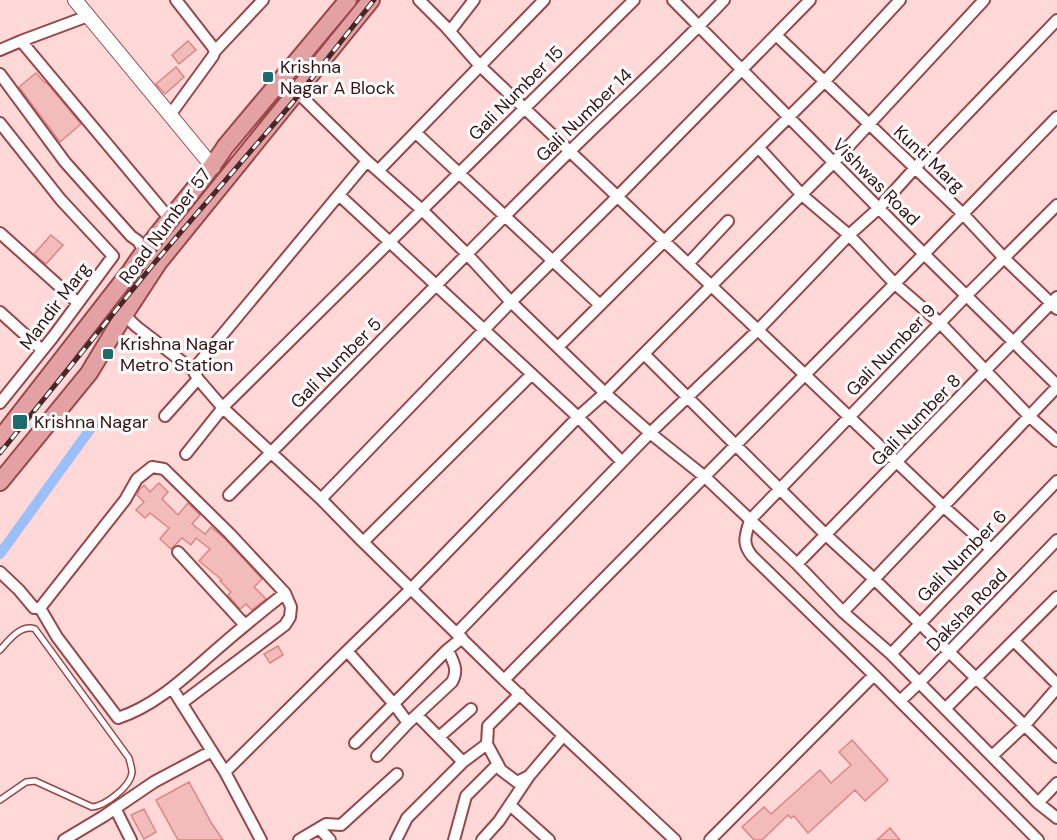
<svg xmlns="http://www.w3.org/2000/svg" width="1057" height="840" viewBox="0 0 1057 840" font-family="'DM Sans',sans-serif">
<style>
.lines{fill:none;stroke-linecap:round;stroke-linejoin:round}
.canal{stroke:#9abffb;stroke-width:10}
.building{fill:#f2bcba;stroke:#dd8585;stroke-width:1.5}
.service-casing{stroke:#984649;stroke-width:8}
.minor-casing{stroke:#984649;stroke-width:14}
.tertiary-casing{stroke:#984649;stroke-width:16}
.primary-casing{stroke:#9a4749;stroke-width:20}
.service{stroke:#fff;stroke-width:5}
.minor{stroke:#fff;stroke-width:10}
.tertiary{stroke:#fff;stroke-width:14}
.primary{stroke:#e3a1a3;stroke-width:16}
.rail-casing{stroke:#492728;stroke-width:5}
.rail{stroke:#fff;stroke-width:3;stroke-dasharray:9;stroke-linecap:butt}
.poi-dot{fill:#1e6a6e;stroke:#fff;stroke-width:2}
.labels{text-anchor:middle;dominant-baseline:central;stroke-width:6;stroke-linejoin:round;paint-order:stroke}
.poi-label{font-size:18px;fill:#351314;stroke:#fff;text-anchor:start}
.street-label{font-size:18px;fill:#351314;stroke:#fff}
</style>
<rect width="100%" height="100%" fill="#ffd8d7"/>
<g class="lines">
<path class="canal" d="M0,554L94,424"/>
</g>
<path class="building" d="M188,41L196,50L179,64L172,55Z
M176,67L184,77L165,94L156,84Z
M36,73L45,83L46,82L81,124L60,142L19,87Z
M51,235L63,245L46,264L34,254Z
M159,483L168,492L162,499L178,515L188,503L200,515L192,524L205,534L211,527L225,539L262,579L254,587L266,599L252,610L246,604L240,609L228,595L231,592L220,581L222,580L199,561L210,549L196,538L191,545L182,538L171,549L160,539L169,528L150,513L145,518L136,510L144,502L137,495L140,489L144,485L150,492Z
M278,646L283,655L270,663L264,654Z
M852,740L888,780L865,801L855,790L808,833L794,816L791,818L788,815L762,840H754L742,827L764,807L771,814L820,770L831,783L851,765L839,752Z
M189,782L212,824L223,840H178L156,800Z
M144,809L156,832L144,839L131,815Z
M890,828L900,840H877Z"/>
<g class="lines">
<g class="service-casing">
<path id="service" d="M0,650C9,640 21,624 35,629L129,758C130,763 132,768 132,773C130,787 105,806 92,807L35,781L26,782L0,800"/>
</g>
<g class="minor-casing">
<path id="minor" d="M419,0L445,26L480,66L944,507L991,549
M673,0L924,254L1057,385
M450,31L474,0
M776,35L963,214L1004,258L1057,309
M21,41L169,218
M0,50L21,41L88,16
M215,51L263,0
M0,74L65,162L131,236L138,241L144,251
M297,92L367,161L422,210L467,254L511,302L605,393L650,433L705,477L797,564L843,612L891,654L1038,803L1057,818
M170,115L213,56L215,51L212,46L176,0
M0,123L61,200L113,256L53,337L0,403
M416,133L600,305
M759,148L802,195L849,235L895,284L940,323L1029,416L1057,441
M378,171L544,0
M339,195L578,417L622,462
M0,233L78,303
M688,264L728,221
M0,312L42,350
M124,315L137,327L193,370L198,379L223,408L321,499L362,541L504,680L675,840
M558,347L824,82L900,0
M644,354L826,535L874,579L1057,757
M193,370L367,161
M165,416L198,379
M186,454L225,405L634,0
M229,495C342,381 454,266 568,153C620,102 674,53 724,0
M321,499L511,302L617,197L810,0
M363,542L532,374
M178,552L245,625
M797,564L1057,297
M0,572L19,590L34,608H40
M843,612L1057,387
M457,633L650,433L758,330L849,235L879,208L914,169L1057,20
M1014,641L1057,684
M347,651L394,704L408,723
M891,654L1057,481
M504,680L924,254L1057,117
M172,688L225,772L261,840
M520,694L488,726L487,744L501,770L517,782L529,776L563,736
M900,701L919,683L1057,540
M182,703L285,625L290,617L291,607L285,593L230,534L164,469L152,467L137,479L125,500L40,608L57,637L118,718C157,705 186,676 216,650C239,630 261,612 285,593
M945,709L1057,597
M439,737L471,709
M355,743L446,651L462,638
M377,756L408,723L452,682C459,669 453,662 448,650
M992,756L1025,725L1057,688
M463,762L487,744
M225,772L347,651L412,588L578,417L605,393L834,162L984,0
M1038,803L1057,783
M510,805L549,840
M115,808L131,840
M319,828L330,840
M64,840L104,816L154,782L212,751
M299,840L326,824L341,825L397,774
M396,840L407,818L463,762L417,715
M454,840L466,796L498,764
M482,840L499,821L529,776
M710,840L874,675
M1038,840L874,675L752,556C741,542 746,535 750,520L966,296L1057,205"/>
</g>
<g class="tertiary-casing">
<path id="tertiary" d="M75,0L213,167"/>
</g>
<g class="primary-casing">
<path id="primary" d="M0,439L130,272C158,228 197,191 225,147L348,0
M0,482L89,373L124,315L158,263L371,0"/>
</g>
<use href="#service" class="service"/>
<use href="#minor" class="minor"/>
<use href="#tertiary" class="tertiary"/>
<use href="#primary" class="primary"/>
<g class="rail-casing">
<path id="rail" d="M0,453L156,261L293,102L374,0"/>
</g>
<use href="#rail" class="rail"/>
</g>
<g class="poi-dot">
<rect x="262" y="71" width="12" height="12" rx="3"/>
<rect x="102" y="348" width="12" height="12" rx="3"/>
<rect x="12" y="414" width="16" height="16" rx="3"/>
</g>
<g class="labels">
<g class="poi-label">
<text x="280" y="67">Krishna<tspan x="280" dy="21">Nagar A Block</tspan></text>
<text x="120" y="344">Krishna Nagar<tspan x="120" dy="21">Metro Station</tspan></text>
<text x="34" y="422">Krishna Nagar</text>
</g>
<g class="street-label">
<text transform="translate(516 93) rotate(-45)">Gali Number 15</text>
<text transform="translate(584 115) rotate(-44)">Gali Number 14</text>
<text transform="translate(929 159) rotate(43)">Kunti Marg</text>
<text transform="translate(876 182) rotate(45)">Vishwas Road</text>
<text transform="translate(165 226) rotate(-53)">Road Number 57</text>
<text transform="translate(55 306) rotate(-53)">Mandir Marg</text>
<text transform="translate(891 350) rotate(-46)">Gali Number 9</text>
<text transform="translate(336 363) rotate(-45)">Gali Number 5</text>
<text transform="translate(916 420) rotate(-46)">Gali Number 8</text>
<text transform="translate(962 556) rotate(-46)">Gali Number 6</text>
<text transform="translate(967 610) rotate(-46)">Daksha Road</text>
</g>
</g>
</svg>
